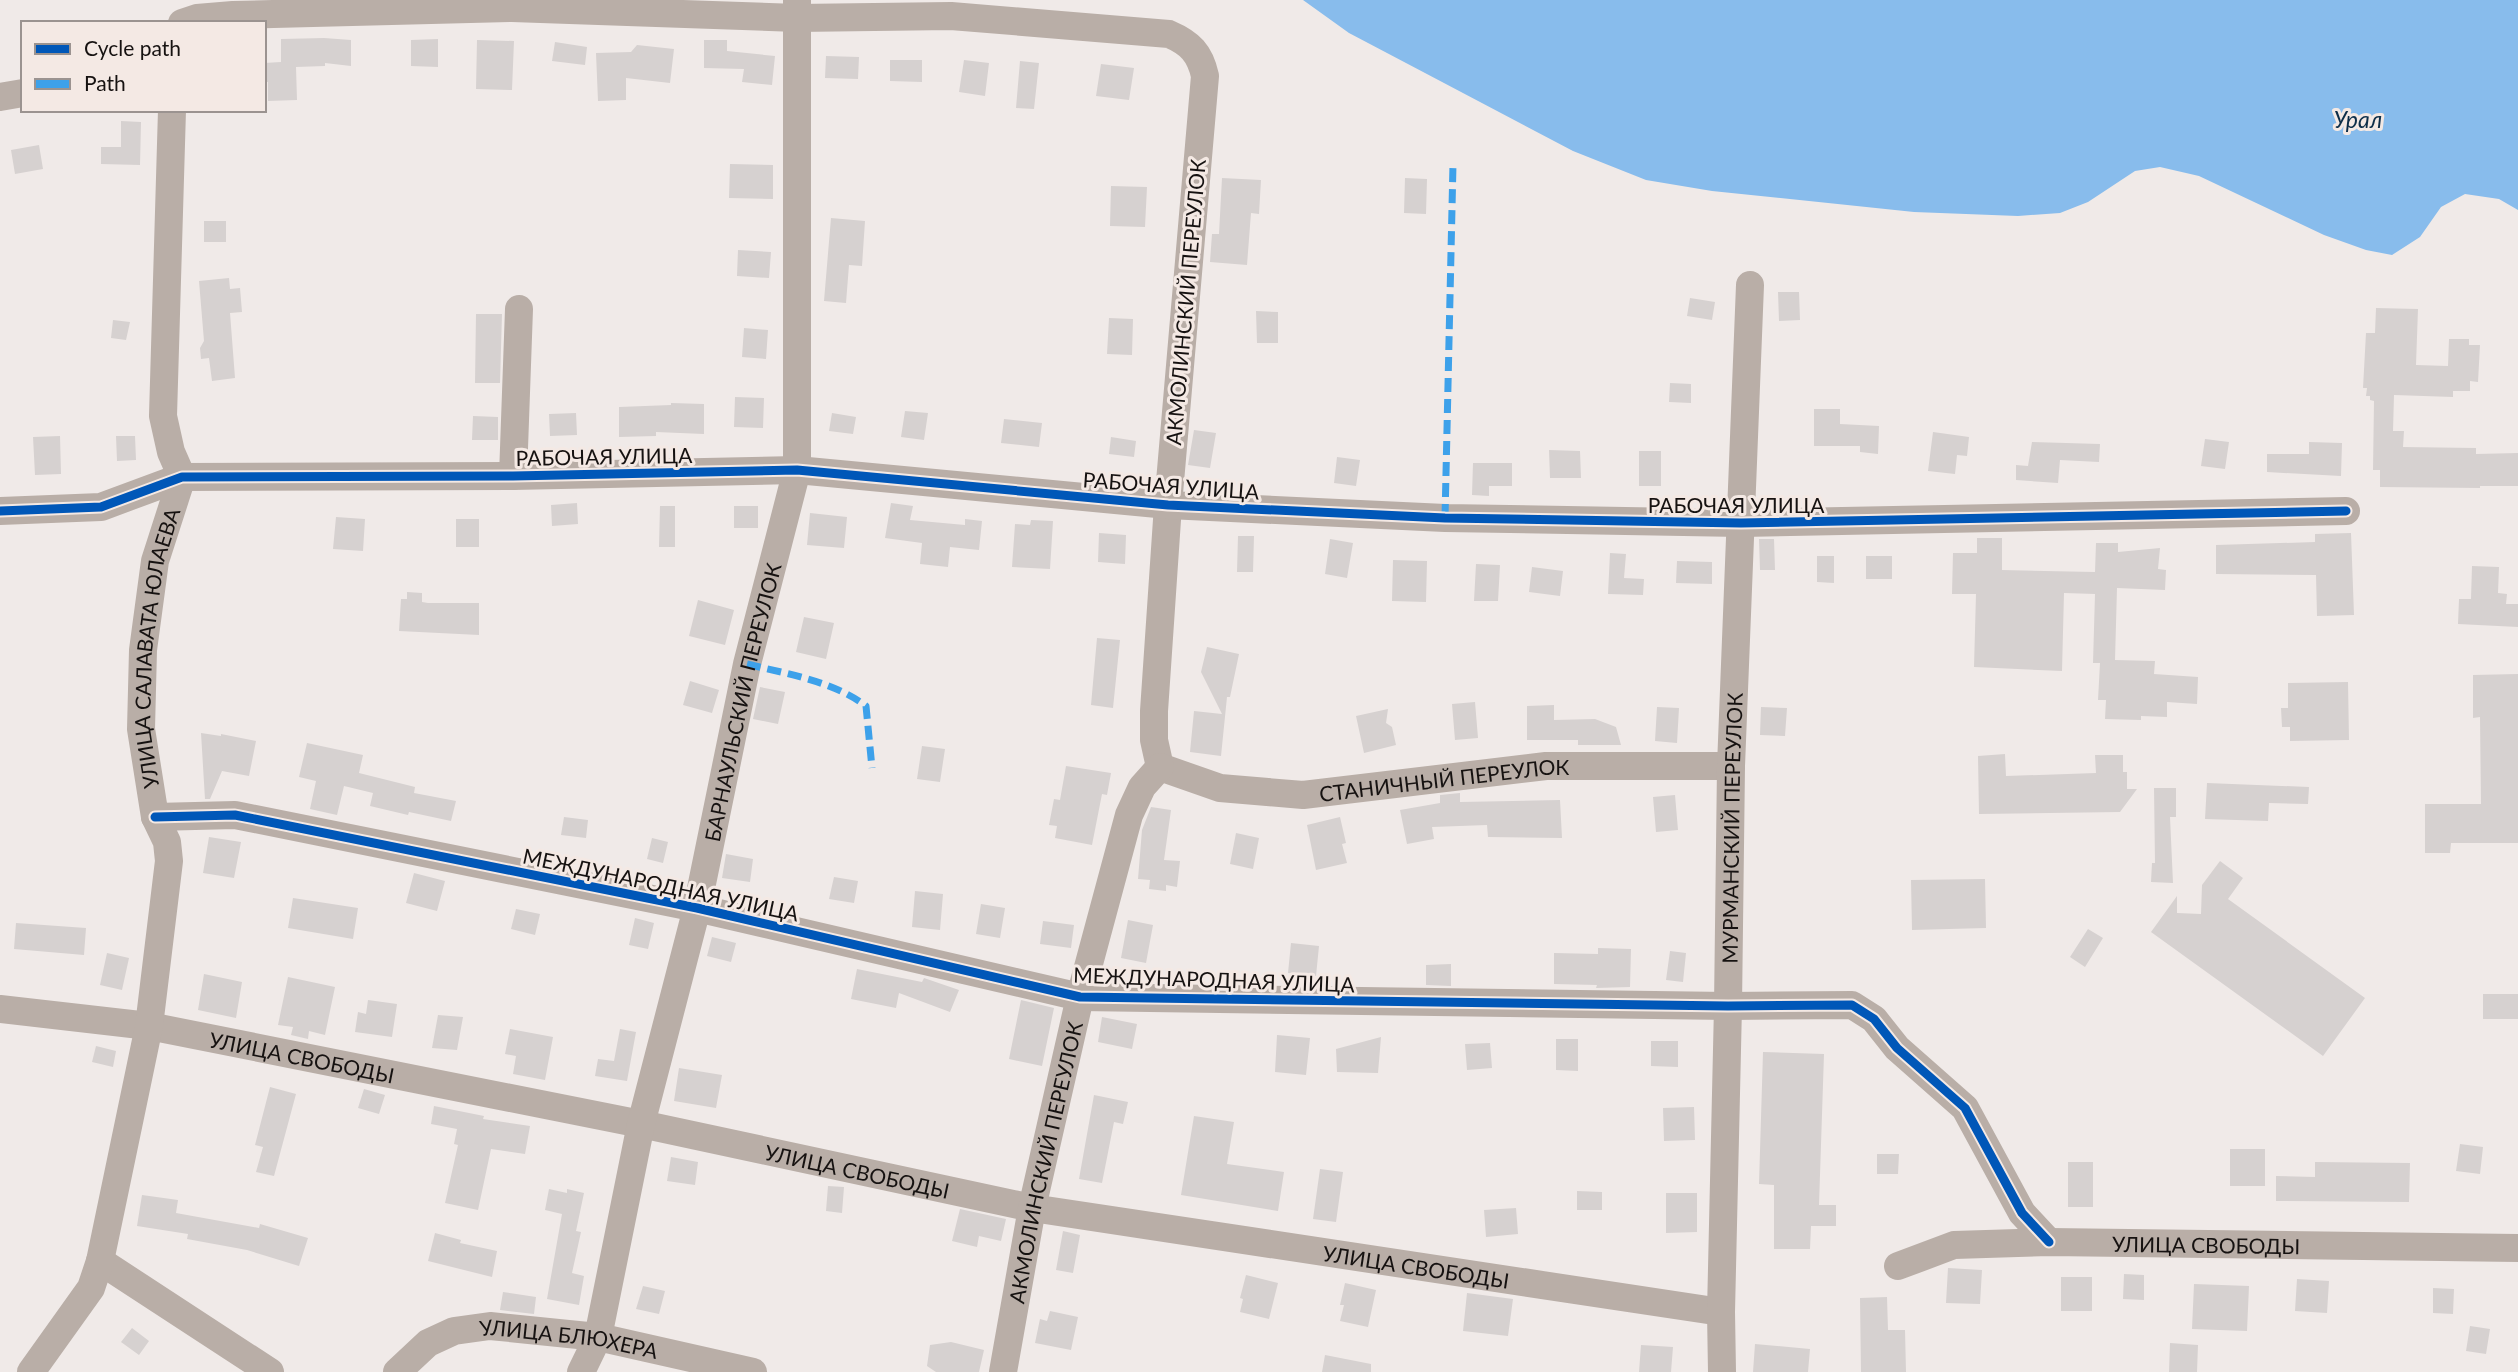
<svg xmlns="http://www.w3.org/2000/svg" width="2518" height="1372" viewBox="0 0 2518 1372" font-family="Lato,sans-serif">
<style>
.water{fill:#88bcec}
.building{fill:#d6d1d0}
.lines{fill:none;stroke-linecap:round;stroke-linejoin:round}
.minor{stroke:#b9aea7;stroke-width:28}
.quiet{stroke:#3da1ea;stroke-width:7;stroke-dasharray:14 7;stroke-linecap:butt}
.cycleway-casing{stroke:#f4e9e4;stroke-width:13}
.cycleway{stroke:#0057b8;stroke-width:9}
.labels{text-anchor:middle;dominant-baseline:central;stroke-width:6;stroke-linejoin:round;paint-order:stroke}
.street-label{font-size:21px;fill:#161211;stroke:#f4e9e4}
.water-label{font-size:23px;font-style:italic;fill:#0d2e49;stroke:#f4e9e4}
</style>
<rect width="100%" height="100%" fill="#f0eae8"/>
<path class="water" d="M1303,0H2518V210L2499,199L2465,194L2441,207L2420,237L2392,255L2366,250L2324,235L2199,176L2160,167L2135,171L2088,202L2060,213L2018,216L1914,212L1712,191L1646,180L1573,151L1425,73L1349,33Z"/>
<path class="building" d="M324,38L351,40V66L325,63V66L296,67L297,100L268,101V82H264V63L281,62V39Z
M438,39V67L411,66V40Z
M477,40L514,41L512,90L476,89Z
M704,40H727V51L775,56L772,85L742,82L744,69L704,68Z
M555,42L587,47L585,65L552,61Z
M637,45L674,49L670,83L626,78V100L598,101L596,53L631,52Z
M826,56L859,57L858,79L825,78Z
M890,60H922V82L890,81Z
M964,60L989,63L985,96L959,92Z
M1020,61L1039,63L1034,109L1016,108Z
M1101,64L1134,68L1129,100L1096,96Z
M121,121L141,122L140,165L101,164V147H121Z
M39,145L43,169L15,174L11,150Z
M730,164L773,165V199L729,198Z
M1222,178L1261,180L1259,214L1251,213L1247,265L1210,262L1212,234H1219Z
M1405,178L1427,179L1426,214L1404,213Z
M1111,186L1147,187L1145,227L1110,226Z
M831,218L865,221L862,266L849,265L846,303L824,301Z
M204,221H226V242H204Z
M738,250L771,252L769,278L737,276Z
M229,278L230,289L240,288L242,312L230,313L235,378L212,381L209,358L201,359L200,348L204,341L199,281Z
M1778,292H1799L1800,320L1779,321Z
M1690,298L1715,302L1712,320L1687,316Z
M2376,308L2418,309L2416,365L2448,366L2449,339H2469V345H2480L2478,382L2470,381V391H2453V397L2394,395L2393,431H2404L2403,447L2476,448V454L2518,453V486H2480V488L2380,487V470H2373L2374,401L2370,400V396H2366L2367,388H2363L2366,333H2375Z
M1256,311L1278,312V343H1257Z
M476,314H502L500,383H475Z
M1109,318L1133,319L1132,355L1107,354Z
M113,320L130,322L126,340L111,338Z
M744,328L768,330L766,359L742,357Z
M1670,383L1691,384V403L1669,402Z
M735,397L764,398L763,428L734,427Z
M671,403L704,404V434L656,432V436L619,437V407L671,405Z
M1814,409H1840V424L1879,426L1878,454L1860,452V446H1814Z
M905,411L928,413L924,440L901,437Z
M576,413L577,435L550,436L549,414Z
M832,413L856,417L853,434L829,431Z
M473,416L498,417V440H472Z
M1004,419L1042,423L1039,447L1001,443Z
M1194,430L1216,433L1210,468L1188,465Z
M1933,432L1969,437L1967,456L1957,455L1955,474L1928,471Z
M60,436L61,474L35,475L33,437Z
M116,436H135L136,460L117,461Z
M1111,437L1136,441L1134,457L1109,454Z
M2205,439L2229,442L2225,469L2201,466Z
M2032,442L2100,444L2099,462L2060,460L2058,483L2016,480V465L2028,466Z
M2309,442L2342,443L2341,476L2267,472V454H2309Z
M1549,450L1580,451L1581,478H1550Z
M1639,451H1661V486H1639Z
M1337,457L1360,460L1356,486L1334,483Z
M1473,463H1512V486H1489V496L1472,495Z
M577,503L578,524L552,526L551,505Z
M891,503L913,506L910,520L965,525V519L982,521L979,550L950,547L948,567L920,564L922,543L885,538Z
M660,506H675V547H659Z
M734,506H758V528H734Z
M810,513L847,517L844,548L807,545Z
M336,517L365,519L363,551L333,549Z
M456,519H479V547H456Z
M1031,520L1053,521L1050,569L1012,567L1015,524L1030,525Z
M1099,533L1126,535L1125,564L1098,562Z
M2351,533L2354,615L2317,616L2316,575L2216,574V545L2315,542V534Z
M1238,536H1254L1253,572H1237Z
M1977,538H2002V570L2095,572L2096,543H2118V552L2160,548L2158,569L2166,570L2165,590L2117,588L2115,660L2155,661L2154,674L2198,677L2197,704L2167,702V717L2141,716V720L2105,719L2106,700H2098L2100,663H2093L2095,594L2064,593L2062,671L1974,667L1976,594H1952L1953,553H1977Z
M1330,539L1353,543L1347,578L1325,574Z
M1759,539H1774L1775,570H1760Z
M1610,553L1626,554L1624,578L1644,579L1643,595L1608,594Z
M1817,556H1834V583L1817,582Z
M1866,556H1892V579H1866Z
M1393,560L1427,561L1426,602L1392,601Z
M1677,561L1712,562V584L1676,583Z
M1476,564L1500,565L1498,601H1474Z
M2472,566L2499,567L2498,593L2507,594L2506,604H2518V627L2458,624L2459,599H2471Z
M1532,567L1563,571L1560,596L1529,592Z
M407,592L422,593V602L428,603H479V635L399,631L401,599H407Z
M698,600L734,610L725,645L689,636Z
M804,617L834,623L826,659L796,652Z
M1097,638L1120,640L1113,708L1091,705Z
M1207,647L1239,654L1230,697H1227L1221,756L1190,752L1194,711L1222,714L1201,672Z
M2518,674V843H2451L2450,853H2425V804H2481L2480,717L2473,718V675Z
M690,681L719,690L712,713L683,705Z
M2348,682L2349,740L2290,741V727H2282L2281,708H2288V683Z
M760,687L785,692L778,724L753,719Z
M1475,702L1478,738L1455,740L1452,704Z
M1554,705V720L1595,719L1616,727L1621,745H1578V740H1527V706Z
M1657,707L1679,708L1677,743L1655,741Z
M1761,707L1787,708L1785,736L1760,735Z
M1388,709L1386,723L1392,727L1396,745L1364,753L1356,716Z
M201,733L221,736V734L256,741L249,776L222,771L210,799H205Z
M307,743L363,755L359,773L415,787L414,793L456,801L451,821L409,812L408,815L370,806L373,793L344,786L337,815L310,809L316,781L299,777Z
M922,746L945,749L940,782L917,779Z
M2005,754L2006,776L2096,773L2095,755H2123V772H2127V789H2137L2120,812L1979,814L1978,756Z
M1066,766L1111,773L1107,795L1102,794L1092,845L1055,838L1057,826L1049,825L1054,799L1060,800Z
M2207,783L2309,787L2308,804L2269,803L2268,821L2205,819Z
M2154,788H2176V817H2170L2173,883L2151,882L2152,863H2155Z
M1460,793V802L1560,800L1562,838L1488,837L1487,825L1432,827L1434,839L1407,844L1400,810L1440,803V795Z
M1675,795L1678,830L1656,832L1653,797Z
M1151,807L1171,810L1164,860L1180,861L1177,887L1166,885V891L1149,889L1150,880L1138,879L1142,830Z
M564,817L588,820L586,838L561,835Z
M1340,817L1346,843L1342,844L1347,863L1316,870L1307,825Z
M1236,833L1259,838L1253,869L1230,864Z
M209,837L241,842L234,878L203,873Z
M652,838L668,842L663,863L647,859Z
M726,854L753,859L750,882L722,878Z
M2220,861L2243,878L2228,899L2365,998L2323,1056L2151,932L2177,896V913L2201,914L2202,885Z
M414,873L445,881L437,911L406,903Z
M834,877L858,881L854,903L829,899Z
M1985,879L1986,928L1912,930L1911,880Z
M915,891L943,894L940,930L912,927Z
M293,898L358,908L353,939L288,928Z
M981,904L1005,908L1000,938L976,934Z
M516,909L540,914L535,935L511,929Z
M635,918L654,923L648,949L629,945Z
M1128,920L1153,925L1146,963L1121,958Z
M1043,921L1074,925L1071,948L1040,944Z
M16,923L86,928L84,955L14,949Z
M2088,929L2103,938L2085,967L2070,957Z
M712,937L736,943L731,962L707,956Z
M1291,943L1319,946L1316,976L1288,973Z
M1598,948L1631,949L1630,987L1596,988L1597,985L1554,984V953L1598,954Z
M1670,951L1686,953L1683,982L1666,980Z
M107,953L129,958L122,990L100,985Z
M1451,964V986L1426,985V965Z
M857,969L922,982L924,978L959,990L950,1012L899,993L896,1008L851,999Z
M204,974L242,982L236,1018L198,1010Z
M288,977L335,987L325,1035L309,1031L308,1039L291,1035L293,1027L278,1025Z
M2483,994H2518V1019H2483Z
M368,1000L397,1004L392,1037L355,1032L358,1012L366,1014Z
M1021,1000L1054,1008L1042,1066L1009,1059Z
M438,1015L463,1017L457,1050L432,1048Z
M1102,1017L1137,1024L1132,1049L1098,1042Z
M510,1029L553,1037L545,1080L513,1074L516,1056L505,1054Z
M620,1029L636,1032L627,1081L595,1076L598,1059L614,1061Z
M1277,1035L1310,1038L1306,1075L1275,1072Z
M1381,1037L1378,1073L1337,1072L1336,1049Z
M1556,1039H1578V1071L1556,1070Z
M1651,1041H1678V1067L1651,1066Z
M1490,1043L1492,1068L1467,1070L1465,1044Z
M96,1046L116,1051L113,1067L92,1062Z
M1763,1052L1824,1054L1819,1205H1836V1226H1811L1810,1249H1774V1185L1759,1184Z
M679,1068L722,1075L716,1108L674,1101Z
M270,1087L296,1094L274,1176L256,1172L263,1147L255,1145Z
M364,1089L385,1095L379,1114L358,1108Z
M1094,1095L1128,1102L1123,1124L1114,1122L1102,1183L1079,1179Z
M434,1106L484,1116L483,1119L530,1126L525,1154L491,1149L478,1210L445,1203L458,1145L454,1144L457,1129L431,1124Z
M1694,1107L1695,1140L1664,1141L1663,1108Z
M1194,1116L1234,1122L1227,1164L1284,1172L1278,1211L1181,1195Z
M2460,1144L2483,1147L2480,1174L2456,1171Z
M2230,1149H2265V1186H2230Z
M1877,1154H1899L1898,1174H1877Z
M671,1157L698,1162L695,1185L667,1181Z
M2068,1162H2093V1207H2068Z
M2315,1162L2410,1163L2409,1202L2276,1201V1176L2315,1177Z
M1320,1169L1343,1172L1336,1222L1313,1219Z
M828,1186L844,1187L842,1213L826,1211Z
M549,1189L567,1193V1189L584,1193L576,1231L581,1232L572,1273L584,1276L579,1305L547,1299L562,1214L545,1210Z
M1577,1191L1602,1192V1210H1577Z
M1666,1193H1697V1232L1666,1233Z
M142,1195L178,1200L176,1213L259,1228L260,1224L308,1238L299,1266L247,1250L187,1239L188,1234L137,1226Z
M1516,1208L1518,1234L1486,1237L1484,1210Z
M960,1209L1006,1219L1001,1241L979,1236L977,1247L952,1241Z
M1063,1231L1080,1235L1073,1273L1056,1270Z
M435,1233L461,1240L460,1243L497,1251L492,1277L428,1261Z
M1948,1268L1982,1270L1980,1304L1946,1303Z
M2124,1274L2144,1275V1300L2123,1299Z
M1246,1275L1278,1283L1269,1319L1240,1312L1243,1299L1240,1298Z
M2061,1277H2092V1311H2061Z
M2297,1279L2329,1281L2327,1313L2295,1311Z
M1345,1283L1376,1290L1368,1327L1340,1321L1344,1305H1340Z
M2194,1284L2249,1286L2247,1331L2192,1329Z
M643,1286L665,1291L659,1314L636,1309Z
M2433,1288L2454,1289L2453,1314L2433,1313Z
M503,1292L536,1297L534,1314L500,1310Z
M1467,1293L1513,1299L1508,1336L1463,1331Z
M1887,1297L1888,1330H1905L1906,1372H1861L1860,1298Z
M1050,1311L1078,1317L1071,1350L1035,1343L1040,1319L1047,1321Z
M2470,1326L2490,1329L2486,1354L2466,1351Z
M132,1328L149,1341L139,1355L121,1342Z
M951,1342L984,1350L979,1372H936L927,1366L930,1345Z
M2170,1343L2198,1345L2197,1372H2169Z
M1755,1344L1810,1349L1808,1372H1753Z
M1641,1345L1673,1347L1671,1372H1639Z
M1325,1355L1371,1364V1372H1322Z"/>
<g class="lines">
<g class="minor">
<path d="M182,23L197,18L233,15L512,8L797,18L951,16L1169,34C1190,43 1200,53 1205,76L1168,505L1154,711V740L1160,767"/>
<path d="M0,97L23,93"/>
<path d="M513,476L519,309"/>
<path d="M0,511L101,507L182,477L513,476L797,470L1168,505L1445,518L1741,523L2346,511"/>
<path id="s1" d="M1160,767L1220,788L1303,795L1546,766H1731"/>
<path d="M155,817L235,815L697,908L1080,997L1728,1006L1852,1005L1874,1019L1897,1048L1965,1108L2022,1213L2049,1242"/>
<path id="s2" d="M0,1009L149,1026L641,1124L1032,1208L1721,1312"/>
<path d="M100,1261L270,1372"/>
<path id="s3" d="M1898,1266L1954,1245L2049,1242L2518,1248"/>
<path id="s4" d="M31,1372L91,1288L100,1261L149,1026L169,861L167,842L155,817L141,729L143,650L155,561L182,477L171,452L163,416L172,110"/>
<path id="s5" d="M397,1372L428,1343L454,1331L490,1326L598,1337L753,1372"/>
<path id="s6" d="M581,1372L598,1337L641,1124L697,908L747,664L797,470V0"/>
<path id="s7" d="M1003,1372L1032,1208L1080,997L1129,815L1142,787L1160,767"/>
<path id="s8" d="M1722,1372L1721,1312L1728,1006L1731,766L1750,285"/>
</g>
<path class="quiet" d="M1445,518L1453,164
M747,664C787,674 833,681 866,706L872,768"/>
<g class="cycleway-casing">
<path id="cycleway" d="M0,511L101,507L182,477L513,476L797,470L1168,505L1445,518L1741,523L2346,511
M155,817L235,815L697,908L1080,997L1728,1006L1852,1005L1874,1019L1897,1048L1965,1108L2022,1213L2049,1242"/>
</g>
<use href="#cycleway" class="cycleway"/>
</g>
<g class="labels">
<g class="street-label">
<text transform="translate(1185 302) rotate(-85)">АКМОЛИНСКИЙ ПЕРЕУЛОК</text>
<text transform="translate(604 456) rotate(-1)">РАБОЧАЯ УЛИЦА</text>
<text transform="translate(1171 485) rotate(4)">РАБОЧАЯ УЛИЦА</text>
<text x="1736" y="504">РАБОЧАЯ УЛИЦА</text>
<text stroke="none"><textPath href="#s4" startOffset="756">УЛИЦА САЛАВАТА ЮЛАЕВА</textPath></text>
<text stroke="none"><textPath href="#s6" startOffset="690">БАРНАУЛЬСКИЙ ПЕРЕУЛОК</textPath></text>
<text stroke="none"><textPath href="#s1" startOffset="289">СТАНИЧНЫЙ ПЕРЕУЛОК</textPath></text>
<text stroke="none"><textPath href="#s8" startOffset="544">МУРМАНСКИЙ ПЕРЕУЛОК</textPath></text>
<text transform="translate(661 884) rotate(12)">МЕЖДУНАРОДНАЯ УЛИЦА</text>
<text transform="translate(1214 979) rotate(2)">МЕЖДУНАРОДНАЯ УЛИЦА</text>
<text stroke="none"><textPath href="#s2" startOffset="306">УЛИЦА СВОБОДЫ</textPath></text>
<text stroke="none"><textPath href="#s7" startOffset="214">АКМОЛИНСКИЙ ПЕРЕУЛОК</textPath></text>
<text stroke="none"><textPath href="#s2" startOffset="873">УЛИЦА СВОБОДЫ</textPath></text>
<text stroke="none"><textPath href="#s3" startOffset="312">УЛИЦА СВОБОДЫ</textPath></text>
<text stroke="none"><textPath href="#s2" startOffset="1440">УЛИЦА СВОБОДЫ</textPath></text>
<text stroke="none"><textPath href="#s5" startOffset="187">УЛИЦА БЛЮХЕРА</textPath></text>
</g>
<g class="water-label">
<text x="2358" y="119">Урал</text>
</g>
</g>
<rect x="21" y="21" width="245" height="91" fill="#f4e9e4" stroke="#9b9390" stroke-width="2"/>
<rect x="35" y="44" width="35" height="10" fill="#0057b8" stroke="#9b9390" stroke-width="2"/>
<text x="84" y="56" font-size="21" fill="#161211">Cycle path</text>
<rect x="35" y="79" width="35" height="10" fill="#3da1ea" stroke="#9b9390" stroke-width="2"/>
<text x="84" y="91" font-size="21" fill="#161211">Path</text>
</svg>
